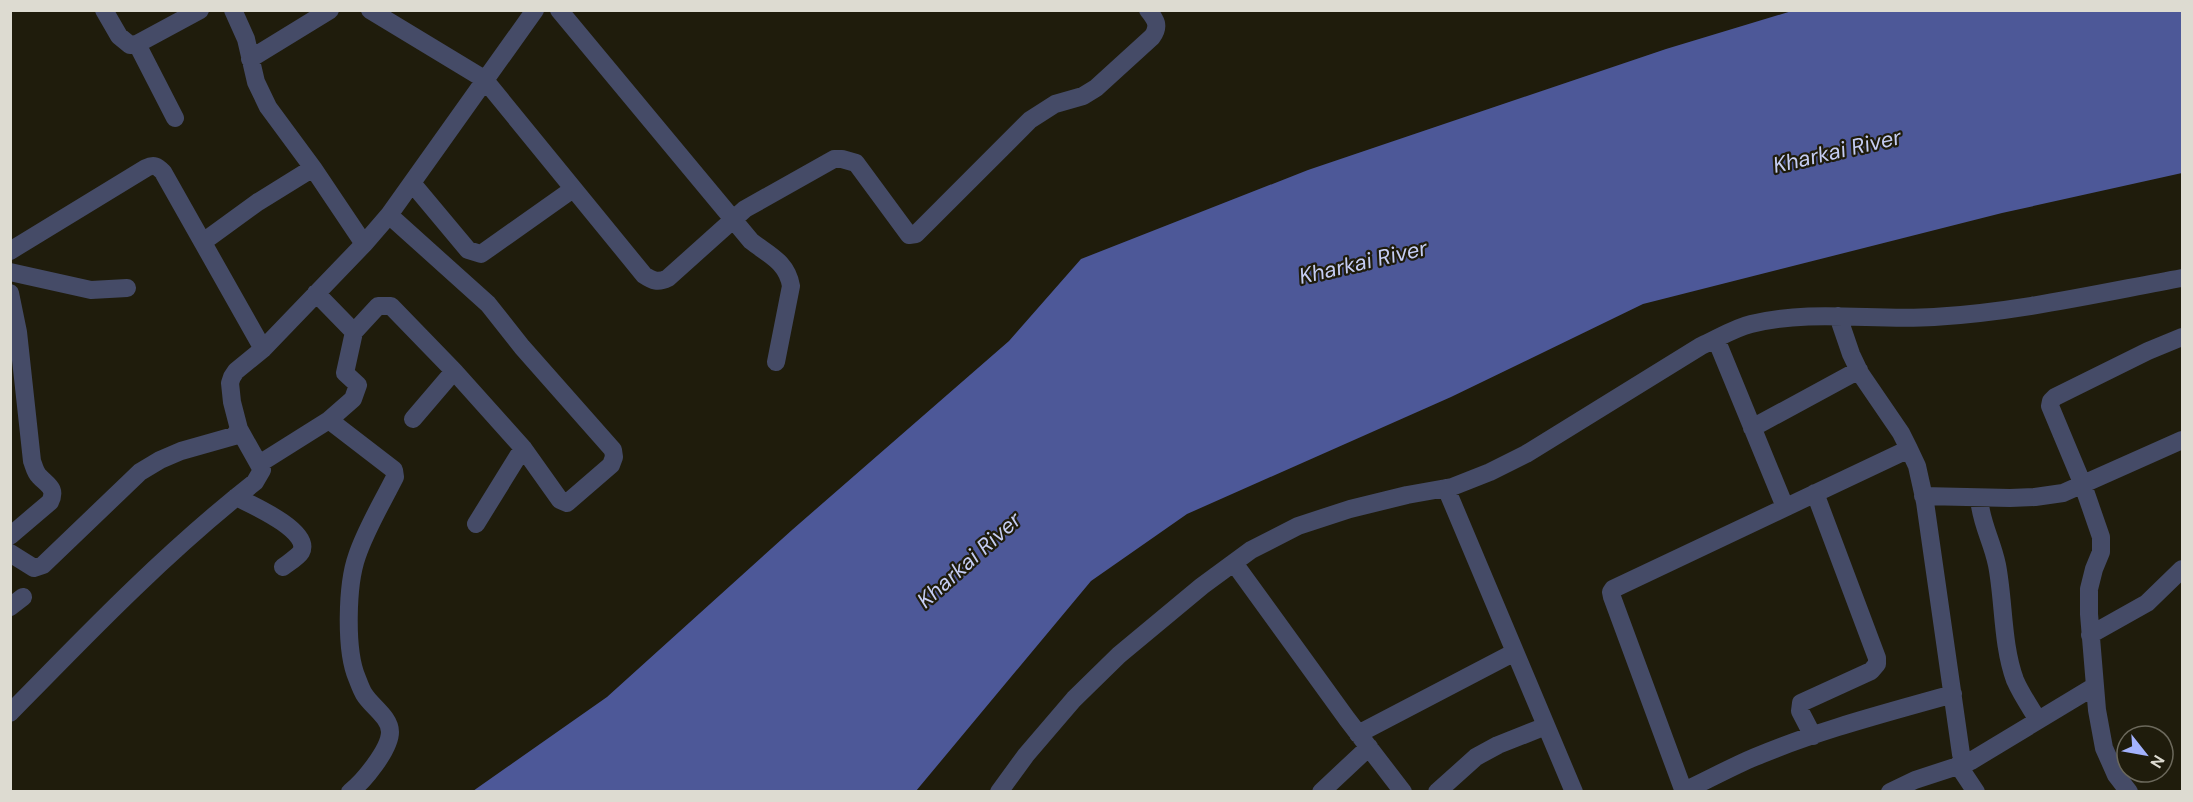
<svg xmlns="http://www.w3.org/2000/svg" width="2193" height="802" viewBox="0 0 2193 802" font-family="'DM Sans',sans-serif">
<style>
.water{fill:#4d5898}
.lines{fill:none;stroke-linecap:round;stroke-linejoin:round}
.minor{stroke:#454b67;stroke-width:18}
.labels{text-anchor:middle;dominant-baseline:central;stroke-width:4.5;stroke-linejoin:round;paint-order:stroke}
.water-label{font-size:22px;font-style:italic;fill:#c5cdf3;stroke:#1f1c0c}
</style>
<rect width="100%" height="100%" fill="#1f1c0c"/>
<path class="water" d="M1795,10L2182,11V173L2002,213L1643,304L1451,397L1187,514L1091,581L916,791H473L607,697L792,530L1009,341L1081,259L1308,170L1666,49Z"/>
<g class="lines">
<path class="minor" d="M104,10L119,36L130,45L137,44L200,10
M233,10L246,39L256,82L268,107L313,168L364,244
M370,10L484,79L644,275C653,281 658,283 668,278L745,209L834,159H842L856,163L909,235L916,234L1030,120L1055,104L1083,96L1096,88L1152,37C1160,26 1156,20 1148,10
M559,10L751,241C769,255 787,262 791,286L776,362
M137,44L175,118
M250,59L330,10
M412,183L468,250L481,254L573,189
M203,242L258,202L313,168
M10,251L146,168C154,164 157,166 163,172L263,349
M10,272L91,290L127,288
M10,293L18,332L32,461C34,466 35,472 39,476C47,485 57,488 50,502L10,536
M1838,316L1851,354L1860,373L1901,433L1909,449L1917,466L1925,502L1961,754L1964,761L1967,763L1971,761L2095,686
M354,332L378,306H391L454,371L523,448L560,500L567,503L611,465L614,457L613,450L522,347L488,304L389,215
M1716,339L1785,507
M413,419L454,371
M329,420L394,470L395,477C382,503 366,529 357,556C347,584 345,650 357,678C359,683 361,689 364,694C371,706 390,717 390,732C390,749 364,781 350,792
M1752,428L1859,370
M259,464L329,420L353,399L358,385L345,373L354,332L316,293
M1446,488L1574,792
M1923,496L2010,498L2035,497L2063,493L2182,440
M236,497C250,504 312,531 301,552C298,557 288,563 283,567
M1979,498C1981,524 1992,540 1997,565C2004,601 2002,645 2015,680C2021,694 2030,707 2038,720
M476,524L523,448
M10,553L34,568L43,565L140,472L160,460L181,451L234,436L239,429L232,402L230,383L232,377L236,371L263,349L364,244L389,215L535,10
M1234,563L1347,719L1403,792
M10,607L23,597
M2090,635L2147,603L2182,569
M10,713C89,632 166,552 255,482L262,470L239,429
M1358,734L1515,652
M1813,736L1800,711L1801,703L1871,671L1877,664V658L1815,493
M1958,765L1976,792
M1684,791C1708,780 1731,767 1755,757C1819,730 1886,713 1953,694
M999,792L1026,755L1074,699L1119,655L1202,586L1251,550L1298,526L1350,509L1407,495L1452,487L1490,472L1526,454L1701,346C1717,339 1734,328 1751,324C1812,309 1873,321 1934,317C2018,312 2100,293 2182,278
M1321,792L1369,747
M1437,792L1476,757L1498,745L1546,726
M1684,792L1612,597L1611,592L1613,589L1909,449
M1890,792L1915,780L1967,763
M2129,792L2116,775L2104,748L2097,710L2089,614V589L2094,569L2101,552V537L2083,485L2050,406L2051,401L2055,397L2148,351L2182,337"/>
</g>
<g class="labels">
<g class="water-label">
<text transform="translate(1837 151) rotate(-13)">Kharkai River</text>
<text transform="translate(1363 262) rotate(-13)">Kharkai River</text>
<text transform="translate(969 560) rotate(-42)">Kharkai River</text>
</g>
</g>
<rect width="2193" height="802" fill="none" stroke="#dddbd1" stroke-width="24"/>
<g transform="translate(2145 754) rotate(121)"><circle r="28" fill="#1f1c0c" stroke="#6b685b" stroke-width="1.5"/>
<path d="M0-4.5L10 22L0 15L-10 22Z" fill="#a3b2fd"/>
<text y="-9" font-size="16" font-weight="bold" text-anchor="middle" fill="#dddbd1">N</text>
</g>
</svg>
